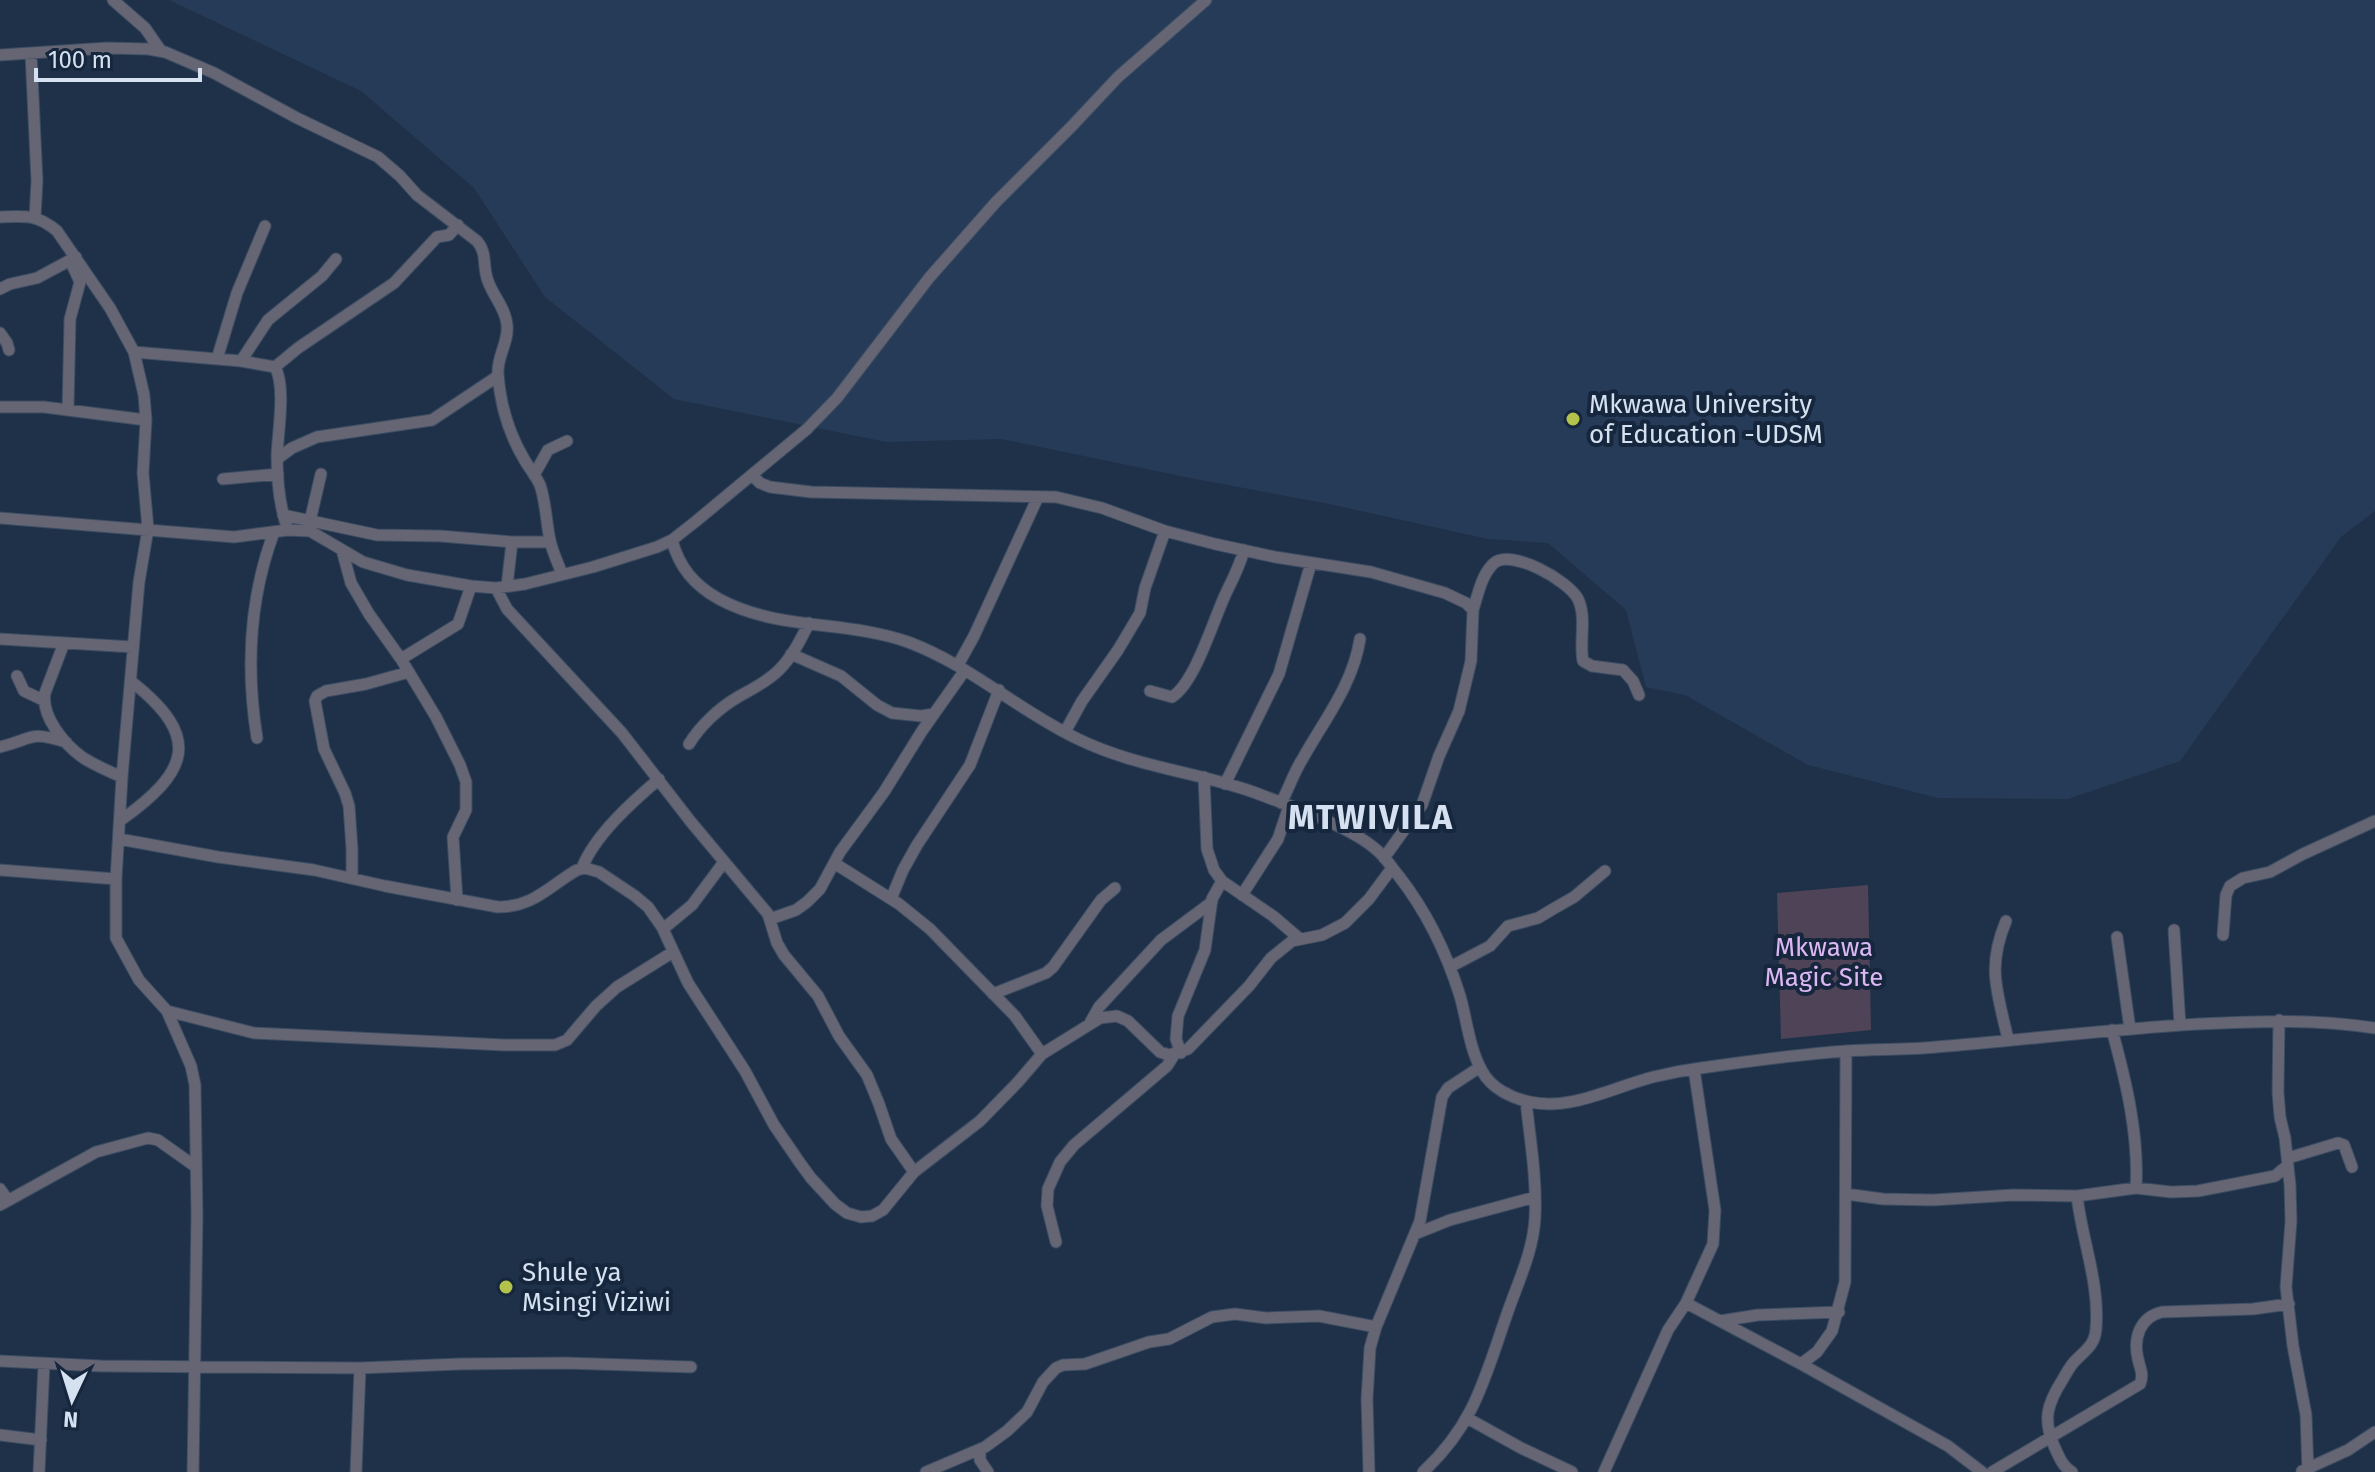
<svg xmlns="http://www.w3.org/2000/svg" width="2375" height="1472" viewBox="0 0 2375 1472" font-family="'Fira Sans',sans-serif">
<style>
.built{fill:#263b58}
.green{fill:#4f4358}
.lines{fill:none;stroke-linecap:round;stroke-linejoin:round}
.minor-casing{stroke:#3c4d63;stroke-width:13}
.minor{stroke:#656573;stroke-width:11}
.poi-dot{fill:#b3c24b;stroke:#15263d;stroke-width:3}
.labels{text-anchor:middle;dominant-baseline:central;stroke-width:8;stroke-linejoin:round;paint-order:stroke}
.poi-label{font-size:26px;fill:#d5e0f0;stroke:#15263d;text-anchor:start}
.park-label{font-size:26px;fill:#dbb7f3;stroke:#15263d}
.district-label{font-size:34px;font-weight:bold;letter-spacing:2px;fill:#d5e0f0;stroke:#15263d}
</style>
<rect width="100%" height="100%" fill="#1f3148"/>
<path class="built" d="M169,0H2375V511L2341,537L2180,761L2068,799L1938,798L1808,765L1685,695L1646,687L1626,610L1548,543L1488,539L1329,504L1195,479L1001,439L886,442L674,399L545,297L474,188L361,91Z"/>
<path class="green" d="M1868,885L1871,1030L1781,1039L1777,893Z"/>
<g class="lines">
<g class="minor-casing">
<path id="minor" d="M113,0L145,28L161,51
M31,54L37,181L35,217
M0,55L107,48L148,49L165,52L214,73L297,118L378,157L400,176L417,195L477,241C488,254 482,266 488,281C493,296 506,309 507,325C509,342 497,356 498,373C500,404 508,432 524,459C529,468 536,476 540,485C546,502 546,522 550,540C552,551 558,563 562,574
M0,217C25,216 37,214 57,231L110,308L134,352L144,395L146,420L143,473L148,529L139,582L122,777L116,879V938L139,980L167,1011L191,1066L195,1085L197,1216L193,1472
M0,289L10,284L37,278L76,257
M0,333L7,343L9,350
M134,352L241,361L275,367C286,386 278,432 277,455C277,480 279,506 288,530
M217,359L237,293L265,226
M241,361L268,320L322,276L336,259
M275,367L298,348L394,283L437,237L449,235L458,225
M0,407H44L146,420
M68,410L70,319L80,282L70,260
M277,459L292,448L317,437L432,420L498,376
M534,475L548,450L567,441
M752,475L760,483L770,487L811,492L1056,497L1102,508L1165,531L1215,544L1275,557L1371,572L1445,593L1466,603L1473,610L1471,661L1459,711L1439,756L1422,805L1384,858
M223,479L278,474
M283,515L377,535L440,536L512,542H550
M0,518L234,537L288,530L310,531L363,562L407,575L471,586L496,588L525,584L593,567L657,547L672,540L695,522L807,429L837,398L929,278L996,202L1072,126L1118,77L1206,0
M310,521L321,474
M672,540C679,567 694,585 719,599C778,631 846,620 908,642C970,665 1019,711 1078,739C1135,767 1198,772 1256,793C1292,807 1351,826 1379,852C1386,858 1392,868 1398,875C1427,912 1446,951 1460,996C1467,1020 1469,1048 1482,1071C1491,1088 1511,1098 1530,1102C1571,1111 1614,1087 1653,1077C1669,1073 1685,1070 1701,1068C1750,1061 1799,1054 1847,1051C1877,1049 1906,1050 1936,1047C2023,1040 2111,1029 2199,1024C2260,1021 2315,1019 2375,1028
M342,550L351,583L369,614L401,659L436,717L460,765L466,782V810L453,837L457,900
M507,586L512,542
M496,588L507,609L622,733L691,822L768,914L777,943L784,955L818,996L839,1036L867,1075L879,1104L891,1139L914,1172
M1473,610C1478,595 1481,576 1493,564C1510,547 1569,581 1578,599C1587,618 1579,641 1583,661L1592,666L1623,670L1633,681L1639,695
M0,639L133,647
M64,643L45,693C41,716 64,744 82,757C94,765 108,771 122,777
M791,654L841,676L877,705L892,713L921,716L934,714
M401,659L458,624L471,586
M958,665L974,636L1038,497
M17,676L24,691L43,700
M1150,691L1172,697C1196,682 1214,617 1227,591C1234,577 1240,565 1244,550
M1065,732L1082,701L1118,650L1140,613L1145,588L1165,531
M257,738C246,669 249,599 274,532
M689,744C700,726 719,708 738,697C752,689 767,682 779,670C792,657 801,639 809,623
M0,747C35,738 28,731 66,742
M1204,777L1207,849L1214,870L1222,881L1273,916L1300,939
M1225,784L1279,674L1311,563
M1281,803C1289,788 1294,772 1303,758C1325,719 1353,684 1360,639
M121,820C188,772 203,738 132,682
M119,839L218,857L314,870L385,886L498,907C534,907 549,886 577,870L585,868L599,872L635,896L648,907L662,927L688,983L745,1071L774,1125L800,1163L811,1178L835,1204L847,1213L861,1217L872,1216L883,1210L914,1172L980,1121L1018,1082L1042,1054L1100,1018L1117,1016L1128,1021L1160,1052L1169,1055L1188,1049L1249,986L1271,958L1292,941L1322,935L1345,923L1369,899L1392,868
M834,863L899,904L930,929L1015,1016L1042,1054
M582,868C595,835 632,802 659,779
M0,870L116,879
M352,878V849L349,806L345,793L324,749L315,701L317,696L326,691L366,684L409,672
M1242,895L1278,839L1289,806
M891,899L903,870L917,845L970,765L999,690
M770,919L796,910L807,902L820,889L840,852L884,792L922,731L965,670
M2006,921C1986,969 1998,992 2008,1040
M663,929L692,905L724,862
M2174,930L2180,1025
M2223,935L2226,895L2230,886L2243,878L2270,872L2303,854L2375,821
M2117,937L2130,1029
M1450,967L1490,946L1508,926L1538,918L1553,909L1574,897L1605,871
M993,994L1046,973L1053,967L1101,900L1115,888
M167,1011L254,1033L504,1045H555L567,1040L596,1006L617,987L673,952
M2279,1020L2278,1092L2280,1117L2285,1138L2290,1185L2291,1221L2286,1287L2293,1346L2306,1415L2308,1472
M1090,1023L1099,1007L1161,940L1212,902
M2112,1030C2126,1081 2139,1135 2136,1188
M1181,1053L1176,1039L1178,1016L1205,950L1212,899L1222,881
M2288,1158L2338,1143L2344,1145L2352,1167
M0,1189L8,1200
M1846,1194L1883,1199L1933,1200L2013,1195L2077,1196L2136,1188L2171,1192L2198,1191L2275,1176L2288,1165
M0,1205L96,1152L148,1138L158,1140L196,1167
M1415,1234L1450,1220L1535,1197
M1056,1242L1047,1206L1048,1189L1060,1162L1074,1145L1167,1066L1174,1055
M1686,1303L1801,1364L1948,1446L1982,1472
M1720,1321L1758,1315L1839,1312
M0,1361L101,1366L360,1368L460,1364L565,1363L691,1367
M1801,1364L1817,1352L1832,1331L1845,1282L1846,1051
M1467,1418L1521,1448L1572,1472
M0,1435L41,1440
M980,1449V1460L988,1472
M2302,1471L2348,1450L2375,1432
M39,1472L44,1364
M356,1472L360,1368
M926,1472L985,1447L1007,1431L1027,1412L1043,1382L1056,1368L1063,1365L1085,1364L1149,1342L1169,1339L1212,1317L1235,1314L1266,1318L1319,1316L1376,1327
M1369,1472L1367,1399L1370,1348L1376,1327L1420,1221L1442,1097L1448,1088L1480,1067
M1423,1472C1474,1425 1484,1380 1506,1317C1517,1284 1533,1253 1535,1218C1537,1178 1530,1140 1526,1101
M1604,1472L1668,1330L1686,1303L1713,1244L1715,1210L1694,1069
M1992,1472L2140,1384C2144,1375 2140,1368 2138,1359C2133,1338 2140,1317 2162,1312L2253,1309L2289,1304
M2072,1472C2063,1467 2059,1457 2055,1448C2042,1420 2047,1404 2063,1379C2067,1372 2071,1364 2077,1359C2087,1349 2095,1344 2096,1329C2100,1284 2082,1240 2077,1196"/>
</g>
<use href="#minor" class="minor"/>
</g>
<g class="poi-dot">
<circle cx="1573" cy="419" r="8"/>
<circle cx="506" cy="1287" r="8"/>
</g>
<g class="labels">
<g class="poi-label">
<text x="1589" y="404">Mkwawa University<tspan x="1589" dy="30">of Education -UDSM</tspan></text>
<text x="522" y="1272">Shule ya<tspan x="522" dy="30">Msingi Viziwi</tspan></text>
</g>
<g class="park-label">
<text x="1824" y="947">Mkwawa<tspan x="1824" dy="30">Magic Site</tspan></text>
</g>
<g class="district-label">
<text x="1371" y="817">MTWIVILA</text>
</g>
</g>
<g transform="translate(72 1400) rotate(184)" stroke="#15263d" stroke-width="6" paint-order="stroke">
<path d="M0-6L14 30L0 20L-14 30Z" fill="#d5e0f0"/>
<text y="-12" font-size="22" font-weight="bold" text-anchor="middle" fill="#d5e0f0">N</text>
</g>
<path d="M36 68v12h164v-12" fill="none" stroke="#d5e0f0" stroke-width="4"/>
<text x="48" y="68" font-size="24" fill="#d5e0f0" stroke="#15263d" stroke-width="6" paint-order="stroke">100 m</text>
</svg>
